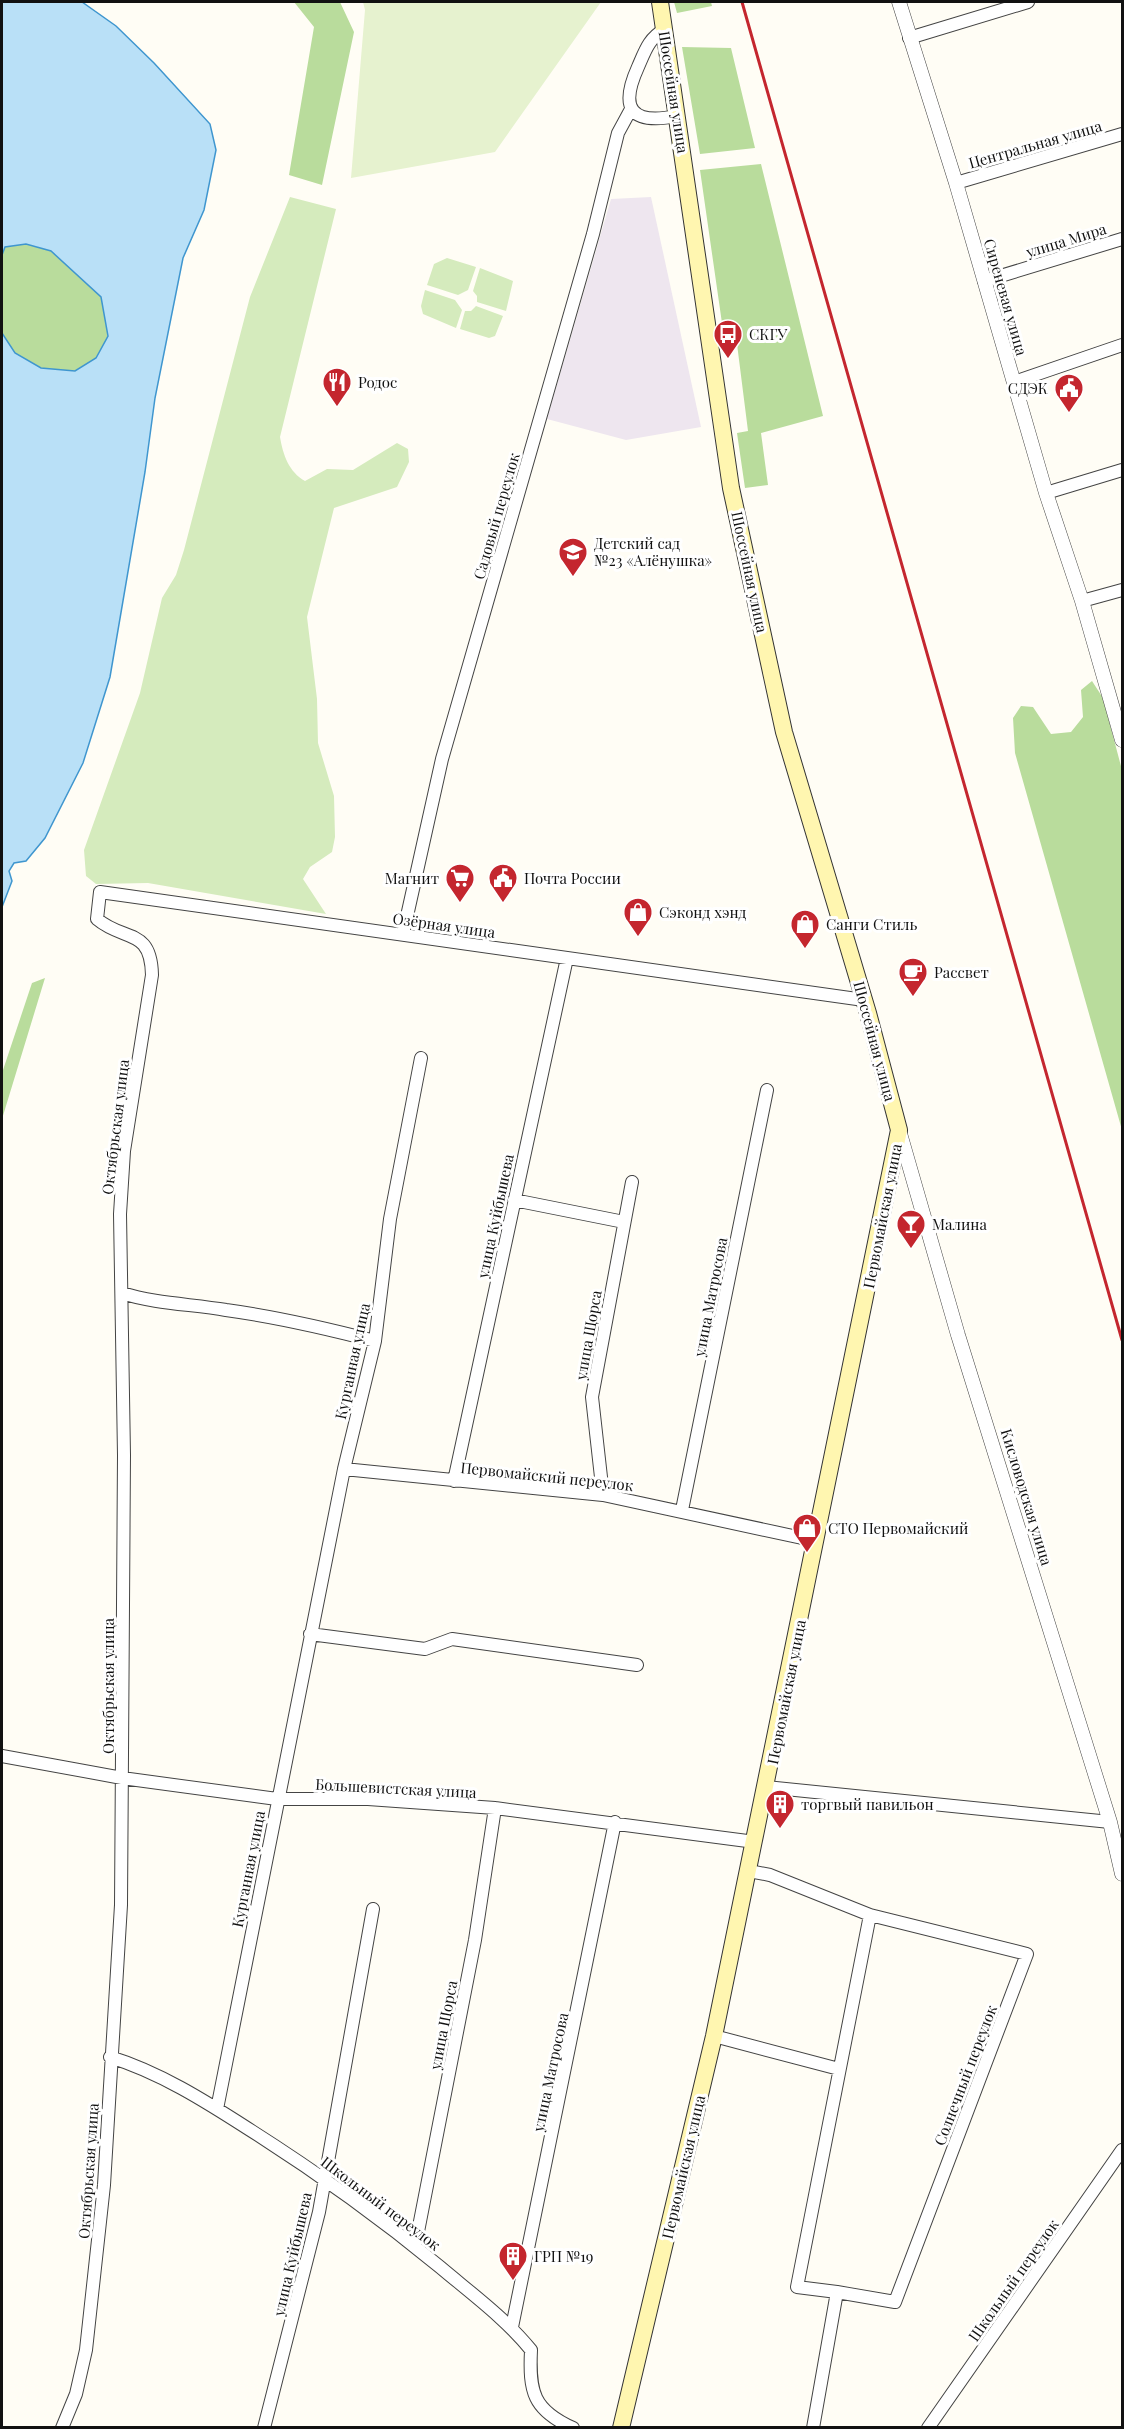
<svg xmlns="http://www.w3.org/2000/svg" width="1124" height="2429" viewBox="0 0 1124 2429" font-family="'Playfair Display',serif">
<style>
.industrial{fill:#eee6ef}
.green{fill:#d5ebbd}
.forest{fill:#b9dc9c}
.pitch{fill:#e6f2cf}
.water{fill:#b9e0f7;stroke:#3f96cf;stroke-width:1.5}
.lines{fill:none;stroke-linecap:round;stroke-linejoin:round}
.minor-casing{stroke:#444;stroke-width:14}
.tertiary-casing{stroke:#444;stroke-width:15}
.secondary-casing{stroke:#333;stroke-width:18}
.minor{stroke:#fff;stroke-width:12}
.tertiary{stroke:#fff;stroke-width:14}
.secondary{stroke:#fff6b0;stroke-width:16}
.rail{stroke:#c4262e;stroke-width:3}
.labels{text-anchor:middle;dominant-baseline:central;stroke-width:6;stroke-linejoin:round;paint-order:stroke}
.street-label{font-size:15px;fill:#111;stroke:#fff}
.poi-label{font-size:15px;fill:#111;stroke:#fff;text-anchor:start}
</style>
<rect width="100%" height="100%" fill="#fffdf5"/>
<path class="industrial" d="M651,197L701,427L626,440L547,419L611,199Z"/>
<path class="green" d="M290,197L336,209L280,437C283,455 289,472 305,481L327,469L353,470L397,443L408,449L409,462L397,487L334,508L307,617L317,699L318,743L334,796L335,837L332,852L310,867L303,879L326,914L148,883L96,884L86,876L84,850L140,693L162,598L176,575L184,550L250,297Z
M447,258L476,267L468,290L458,295L427,285L434,264Z
M480,268L513,281L506,311L477,302V296L473,291Z
M425,290L455,300L462,310L456,328L423,314L421,306Z
M476,306L503,316L495,336L489,338L460,329L465,311H471Z"/>
<path class="forest" d="M294,2H340L354,32L322,185L289,175L314,27Z
M674,2H711L712,6L677,13Z
M682,47L731,48L755,148L700,154Z
M761,164L823,416L761,433L768,485L745,488L737,433L748,431L736,336L724,337L700,170Z
M26,244L51,251L101,297L108,336L96,358L75,371L41,368L15,353L2,333V255L5,247Z
M1092,681L1103,698L1122,770V1130L1015,753L1013,718L1021,706L1033,707L1051,734L1071,732L1083,717L1081,690Z
M45,978L2,1119V1073L32,983Z"/>
<path class="pitch" d="M363,2H601L495,152L351,178L365,10Z"/>
<path class="water" d="M2,2H82L116,26L154,63L210,124L216,150L204,210L183,258L155,398L145,472L110,677L83,763L45,838L26,861L14,863L9,871L12,881L2,907V333L15,353L41,368L75,371L96,358L108,336L101,297L51,251L26,244L5,247L2,255Z"/>
<g class="lines">
<g class="minor-casing">
<path id="minor" d="M664,30C649,38 645,51 638,67C619,109 631,125 677,116
M909,38L1028,2
M956,183L1122,134
M984,281L1122,239
M1014,382L1122,345
M1046,493L1122,470
M1082,601L1122,590
M403,934L442,759L593,234L618,133L631,109
M514,1200L624,1222
M122,1293C156,1304 192,1304 226,1310C277,1317 325,1328 375,1341
M344,1469L603,1495L816,1541
M454,1481L567,958
M603,1495L592,1397L632,1182
M682,1510L767,1090
M310,1634L425,1649L452,1639L637,1665
M2,1756L122,1778L277,1799H368L495,1808L755,1842
M766,1787L1110,1822
M749,1871L770,1875L870,1915L1027,1954L895,2302L837,2292L813,2428
M714,2036L839,2069
M110,2057C159,2072 205,2101 247,2128C315,2171 379,2217 440,2267C472,2294 505,2318 531,2350C529,2392 533,2410 573,2428
M217,2109L344,1469L375,1341L390,1219L421,1058
M415,2247L475,1940L495,1808
M837,2292L797,2287L870,1915
M512,2327L615,1822
M62,2428L76,2394L86,2350L104,2185L121,1905L124,1455L120,1214L124,1151L152,975C151,927 124,942 97,919L100,892L864,1000
M264,2428L319,2212L373,1909
M928,2428L1122,2150"/>
</g>
<g class="tertiary-casing">
<path id="tertiary" d="M899,2L956,183L1046,493L1082,601L1122,740
M899,1130L958,1335L1110,1822L1122,1874"/>
</g>
<g class="secondary-casing">
<path id="secondary" d="M621,2428L714,2036L899,1130L868,1013L784,732L731,488L660,2"/>
</g>
<use href="#minor" class="minor"/>
<use href="#tertiary" class="tertiary"/>
<use href="#secondary" class="secondary"/>
<path class="rail" d="M742,2L1122,1340"/>
</g>
<defs>
<g id="bus-pin" transform="scale(1.5)"><path d="M0 17L-7.5 6A9.5 9.5 0 1 1 7.5 6Z" fill="#c4262e" stroke="#fff"/><path d="M-5-6H5V4H4V6H2V4H-2V6H-4V4H-5ZM-3.5-4V0h7V-4ZM-3.5 1.2v1.5H-2V1.2ZM2 1.2v1.5H3.5V1.2Z" fill="#fff"/></g>
<g id="restaurant-pin" transform="scale(1.5)"><path d="M0 17L-7.5 6A9.5 9.5 0 1 1 7.5 6Z" fill="#c4262e" stroke="#fff"/><path d="M-5-6h1v4h1v-4h1v4h1v-4h1v5L-1.5 .5V6h-2V.5L-5-1ZM5-6V6H3V1.5H1.5Q1.5-4 5-6Z" fill="#fff"/></g>
<g id="civic-pin" transform="scale(1.5)"><path d="M0 17L-7.5 6A9.5 9.5 0 1 1 7.5 6Z" fill="#c4262e" stroke="#fff"/><path d="M-.6-6.5H3V-4.5H.6V-3L4-1V1h2V6H-6V1h2V-1L-.6-3ZM-1.2 2.5V6h2.4V2.5Z" fill="#fff"/></g>
<g id="school-pin" transform="scale(1.5)"><path d="M0 17L-7.5 6A9.5 9.5 0 1 1 7.5 6Z" fill="#c4262e" stroke="#fff"/><path d="M0-5L7-2L0 1L-7-2ZM-4 1L0 2.5L4 1V4Q0 6-4 4Z" fill="#fff"/></g>
<g id="supermarket-pin" transform="scale(1.5)"><path d="M0 17L-7.5 6A9.5 9.5 0 1 1 7.5 6Z" fill="#c4262e" stroke="#fff"/><path d="M-6-5.5h2.5l.6 2H6L4.5 2H-2.5L-4.4-4H-6ZM-1.5 3.2a1.3 1.3 0 1 0 .1 0ZM3 3.2a1.3 1.3 0 1 0 .1 0Z" fill="#fff"/></g>
<g id="shop-pin" transform="scale(1.5)"><path d="M0 17L-7.5 6A9.5 9.5 0 1 1 7.5 6Z" fill="#c4262e" stroke="#fff"/><path d="M-5-2.5h2.3a2.7 3.5 0 0 1 5.4 0H5L5.5 6h-11ZM-1.5-2.5h3a1.5 2.3 0 0 0-3 0Z" fill="#fff"/></g>
<g id="cafe-pin" transform="scale(1.5)"><path d="M0 17L-7.5 6A9.5 9.5 0 1 1 7.5 6Z" fill="#c4262e" stroke="#fff"/><path d="M-5.5-4.5H6V0H3Q3 3.5 0 3.5H-2.5Q-5.5 3.5-5.5 0ZM3-3.2v2h1.7v-2ZM-6 4.5H4V6H-6Z" fill="#fff"/></g>
<g id="bar-pin" transform="scale(1.5)"><path d="M0 17L-7.5 6A9.5 9.5 0 1 1 7.5 6Z" fill="#c4262e" stroke="#fff"/><path d="M-6-5H6L.8 .8V4.5H3.5V6h-7V4.5H-.8V.8Z" fill="#fff"/></g>
<g id="building-pin" transform="scale(1.5)"><path d="M0 17L-7.5 6A9.5 9.5 0 1 1 7.5 6Z" fill="#c4262e" stroke="#fff"/><path d="M-4-6H4V6H1V3H-1V6H-4ZM-2.5-4.3h1.7v1.8h-1.7ZM.8-4.3h1.7v1.8H.8ZM-2.5-1h1.7V.8h-1.7ZM.8-1h1.7V.8H.8Z" fill="#fff"/></g>
</defs>
<g fill-rule="evenodd">
<use href="#bus-pin" x="728" y="334"/>
<use href="#restaurant-pin" x="337" y="382"/>
<use href="#civic-pin" x="1069" y="388"/>
<use href="#school-pin" x="573" y="552"/>
<use href="#supermarket-pin" x="460" y="878"/>
<use href="#civic-pin" x="503" y="878"/>
<use href="#shop-pin" x="638" y="912"/>
<use href="#shop-pin" x="805" y="924"/>
<use href="#cafe-pin" x="913" y="972"/>
<use href="#bar-pin" x="911" y="1224"/>
<use href="#shop-pin" x="807" y="1528"/>
<use href="#building-pin" x="780" y="1804"/>
<use href="#building-pin" x="513" y="2256"/>
</g>
<g class="labels">
<g class="street-label">
<text transform="translate(674 92) rotate(81)">Шоссейная улица</text>
<text transform="translate(1035 144) rotate(-16)">Центральная улица</text>
<text transform="translate(1066 240) rotate(-17)">улица Мира</text>
<text transform="translate(1006 297) rotate(74)">Сиреневая улица</text>
<text transform="translate(496 516) rotate(-74)">Садовый переулок</text>
<text transform="translate(750 572) rotate(78)">Шоссейная улица</text>
<text transform="translate(444 925) rotate(8)">Озёрная улица</text>
<text transform="translate(875 1041) rotate(75)">Шоссейная улица</text>
<text transform="translate(115 1127) rotate(-83)">Октябрьская улица</text>
<text transform="translate(495 1216) rotate(-78)">улица Куйбышева</text>
<text transform="translate(882 1216) rotate(-79)">Первомайская улица</text>
<text transform="translate(710 1297) rotate(-79)">улица Матросова</text>
<text transform="translate(588 1335) rotate(-80)">улица Щорса</text>
<text transform="translate(352 1361) rotate(-78)">Курганная улица</text>
<text transform="translate(547 1476) rotate(6)">Первомайский переулок</text>
<text transform="translate(1027 1497) rotate(73)">Кисловодская улица</text>
<text transform="translate(108 1686) rotate(-90)">Октябрьская улица</text>
<text transform="translate(786 1692) rotate(-79)">Первомайская улица</text>
<text transform="translate(396 1788) rotate(3)">Большевистская улица</text>
<text transform="translate(248 1869) rotate(-79)">Курганная улица</text>
<text transform="translate(443 2025) rotate(-79)">улица Щорса</text>
<text transform="translate(550 2072) rotate(-78)">улица Матросова</text>
<text transform="translate(965 2075) rotate(-69)">Солнечный переулок</text>
<text transform="translate(683 2167) rotate(-77)">Первомайская улица</text>
<text transform="translate(88 2171) rotate(-86)">Октябрьская улица</text>
<text transform="translate(381 2203) rotate(37)">Школьный переулок</text>
<text transform="translate(292 2254) rotate(-77)">улица Куйбышева</text>
<text transform="translate(1013 2280) rotate(-55)">Школьный переулок</text>
</g>
<g class="poi-label">
<text x="749" y="334">СКГУ</text>
<text x="358" y="382">Родос</text>
<text x="1048" y="388" text-anchor="end">СДЭК</text>
<text x="594" y="543">Детский сад<tspan x="594" dy="17">№23 «Алёнушка»</tspan></text>
<text x="439" y="878" text-anchor="end">Магнит</text>
<text x="524" y="878">Почта России</text>
<text x="659" y="912">Сэконд хэнд</text>
<text x="826" y="924">Санги Стиль</text>
<text x="934" y="972">Рассвет</text>
<text x="932" y="1224">Малина</text>
<text x="828" y="1528">СТО Первомайский</text>
<text x="801" y="1804">торгвый павильон</text>
<text x="534" y="2256">ГРП №19</text>
</g>
</g>
<rect width="1124" height="2429" fill="none" stroke="#111111" stroke-width="6"/>
</svg>
